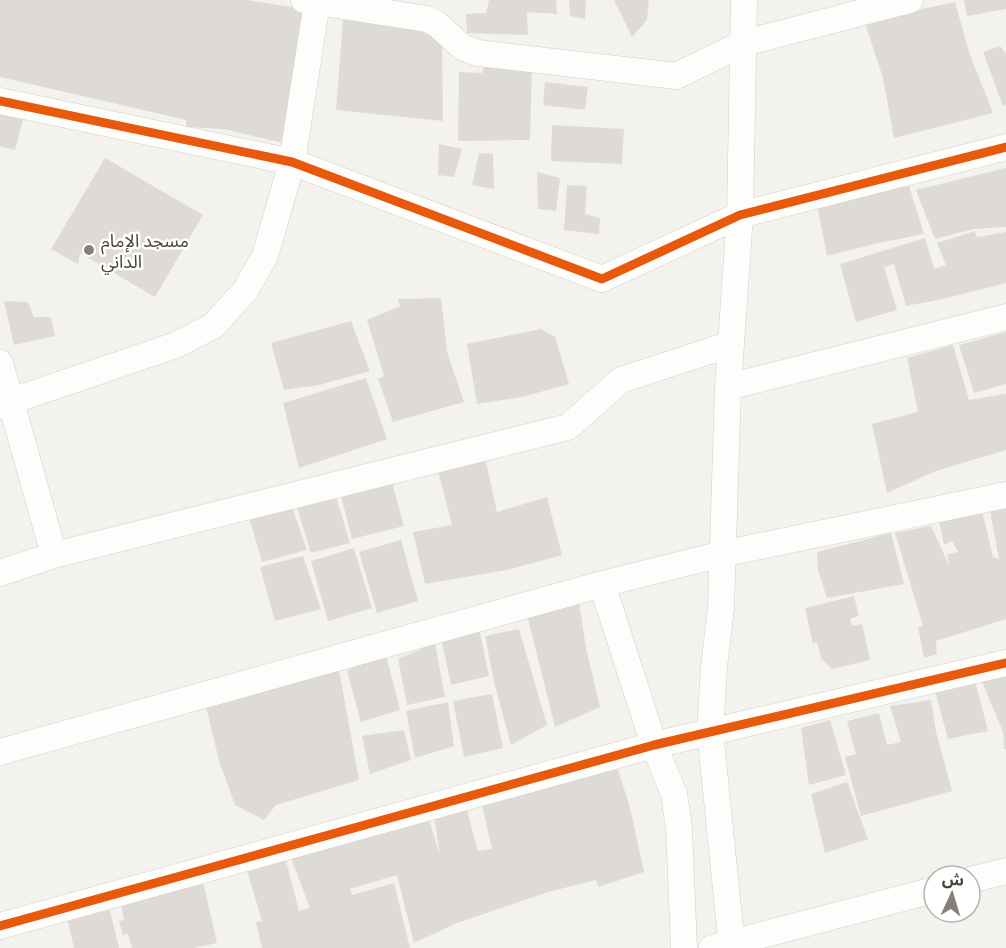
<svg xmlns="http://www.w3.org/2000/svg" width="1006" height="948" viewBox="0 0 1006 948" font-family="'Archivo Narrow','Noto Sans Arabic',sans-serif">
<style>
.building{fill:#dedbd6}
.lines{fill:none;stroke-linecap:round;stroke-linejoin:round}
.minor-casing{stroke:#d2d0cb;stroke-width:27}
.minor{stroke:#fdfdfc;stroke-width:26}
.cycleway-casing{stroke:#fff;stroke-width:13}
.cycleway{stroke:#e8590c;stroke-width:9}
.poi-dot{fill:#868178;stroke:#fff;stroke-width:2}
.labels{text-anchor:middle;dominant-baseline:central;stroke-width:5;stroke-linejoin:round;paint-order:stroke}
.poi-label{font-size:18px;fill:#4b4439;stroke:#fff;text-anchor:start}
</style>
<rect width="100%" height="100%" fill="#f4f2ee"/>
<path class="building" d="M0,0H246L305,9L292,145L223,129L186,127V120L0,77Z
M489,0H556L557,14L527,12L528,35L467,33L466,14L486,13Z
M569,0H586L585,19L570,16Z
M614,0H649L647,20L632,37Z
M964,0H1006V9L967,16Z
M955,2L970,55L993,113L894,138L883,78L863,17L918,10Z
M343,20L423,25L442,40L443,121L336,110Z
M1000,46L1006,54V104L1003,106L983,52Z
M485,64L532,66L530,140L458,141L459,72L482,73Z
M545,82L588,87L585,110L543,105Z
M0,109L24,116L15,150L0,146Z
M552,125L624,129L622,164L551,161Z
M439,144L462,149L454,177L438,175Z
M479,153L493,154L494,189L472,185Z
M105,158L203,215L155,297L80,253L78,264L51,249Z
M1006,168V227L974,229L935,239L916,190Z
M537,172L560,178L556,211L538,209Z
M906,176L924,234L874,244L827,256L816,200Z
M567,185L587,186L585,214L600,218L599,234L564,230Z
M975,231L977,237L1006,232V283L943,299L906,306L894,264L884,267L897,310L856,322L840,264L925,238L934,269L946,265L937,243Z
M441,298L447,352L464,402L393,422L378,379L384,376L367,320L400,306L398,299Z
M4,301L28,302L34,317H51L55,336L14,345Z
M351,321L370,371L319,385L284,390L271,343Z
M541,329L555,337L569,384L522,397L477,404L467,344Z
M1006,332V384L974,393L959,345Z
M953,345L969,400L1006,394V450L936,471L887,493L872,424L918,412L907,358Z
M366,378L387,439L299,468L283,403Z
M485,457L497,512L547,497L562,555L511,569L425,584L413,532L452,525L437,467Z
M391,479L404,526L352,539L340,492Z
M335,493L350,543L311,553L296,504Z
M980,502L993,557L999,559L990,511L1006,506V619L936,641L937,654L924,658L918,627L923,626L895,533L931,526L950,567L947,554L958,552L952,541L944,545L937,512Z
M292,507L307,550L262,562L249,517Z
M891,533L904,584L827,598L818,570L817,552Z
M401,540L418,601L377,613L359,552Z
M354,548L372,608L328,621L311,561Z
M303,556L321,609L275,621L260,567Z
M578,596L586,648L600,707L555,727L526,611Z
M854,596L859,616L850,619L852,626L862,624L870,660L832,669L821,658L817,642L813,644L805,608Z
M479,628L489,676L451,685L441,637Z
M519,629L547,725L511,745L494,682L485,636Z
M435,643L445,697L407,705L398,659Z
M385,651L400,710L361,722L347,671Z
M338,664L359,780L276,805L264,820L235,805L219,761L206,706Z
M1006,672V749H1004L1003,732L980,677Z
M975,680L988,731L948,739L935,691Z
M492,694L503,748L464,757L453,701Z
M931,700L936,732L952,791L861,816L845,757L856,754L847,721L879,713L887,745L901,742L890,706Z
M448,702L454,746L415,758L406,711Z
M830,720L846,775L809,785L801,728Z
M404,730L411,760L370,774L362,736Z
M616,763L630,808L644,872L598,887L596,880L548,892L457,923L414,943L397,875L350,889L352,895L394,883L410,948H262L256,922L262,921L246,867L285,857L299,911L310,908L289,853L427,813L440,856L434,816L466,807L478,851L492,849L481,801Z
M847,782L868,839L825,853L811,794Z
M202,877L217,943L194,948H132L128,934L123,935L119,921L124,920L121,903L191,887L189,880Z
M109,907L119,948H74L67,918Z"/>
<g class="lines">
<g class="minor-casing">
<path id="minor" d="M304,0L427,19L437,24L462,47L478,53L676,76L744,43L910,0
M0,101L292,162L602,279L740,215L1006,147
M0,363L54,555
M728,387L1006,317
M0,405L176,345L213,326L245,291L265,256L292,162L317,2
M0,573L54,555L568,427L621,380L731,344
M602,584L654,745L674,794L679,828L684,948
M0,752L602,584L722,554L1006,495
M970,880L1006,871
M0,926L654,745L1006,663
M712,948L934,890
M732,948L710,731L714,667L721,608L728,387L740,215L744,0"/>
</g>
<use href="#minor" class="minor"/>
<g class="cycleway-casing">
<path id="cycleway" d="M0,101L292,162L602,279L740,215L1006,147
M0,926L654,745L1006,663"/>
</g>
<use href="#cycleway" class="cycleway"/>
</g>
<circle class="poi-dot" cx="89" cy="250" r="6"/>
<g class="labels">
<g class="poi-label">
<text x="101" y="240">مسجد الإمام<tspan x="101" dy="21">الداني</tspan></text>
</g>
</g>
<g transform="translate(952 894) rotate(4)"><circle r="28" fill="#ffffff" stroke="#b7b4b0" stroke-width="1.5"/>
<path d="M0-4.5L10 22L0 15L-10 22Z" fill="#868178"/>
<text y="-9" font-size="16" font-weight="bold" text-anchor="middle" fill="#4b4439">ش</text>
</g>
</svg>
